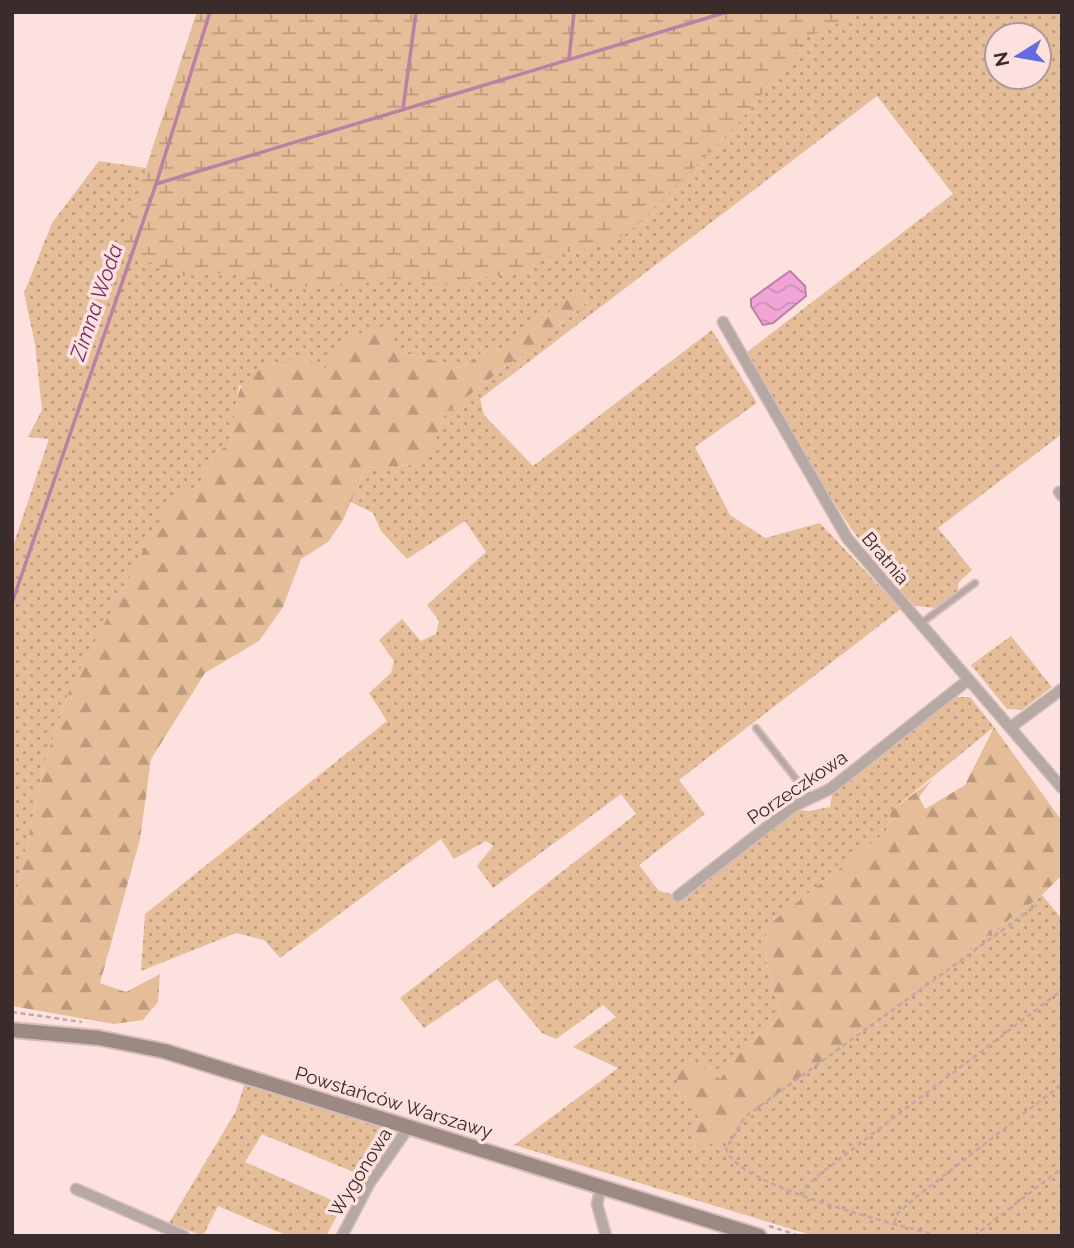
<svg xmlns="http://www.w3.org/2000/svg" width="1074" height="1248" viewBox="0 0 1074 1248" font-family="Raleway,sans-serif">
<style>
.grass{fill:url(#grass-dots);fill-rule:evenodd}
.forest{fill:url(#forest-firs)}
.wetland{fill:url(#wetland-marsh)}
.water{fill:url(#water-waves);stroke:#ba81a3;stroke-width:2}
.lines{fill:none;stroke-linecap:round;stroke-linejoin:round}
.stream{stroke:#ba81a3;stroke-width:3.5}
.lane-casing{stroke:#d6bdbb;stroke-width:9}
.street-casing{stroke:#d6bdbb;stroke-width:13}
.secondary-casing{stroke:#d6bdbb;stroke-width:18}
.path{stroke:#bfa8a6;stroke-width:2.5;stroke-dasharray:5 3.5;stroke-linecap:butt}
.lane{stroke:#b6a8a3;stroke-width:5}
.street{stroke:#b6a8a3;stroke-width:10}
.secondary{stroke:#9c8981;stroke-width:14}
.labels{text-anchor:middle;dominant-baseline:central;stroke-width:7;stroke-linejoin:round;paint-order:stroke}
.street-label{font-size:19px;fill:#392c2b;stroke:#fde1df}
.water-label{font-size:21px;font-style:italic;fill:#7d2765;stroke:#fde1df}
</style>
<defs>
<pattern id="grass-dots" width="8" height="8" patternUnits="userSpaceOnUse" patternTransform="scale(1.75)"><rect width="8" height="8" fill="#e5bd99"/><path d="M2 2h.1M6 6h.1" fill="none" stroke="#bb9a7d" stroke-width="1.8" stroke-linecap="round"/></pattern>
<pattern id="forest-firs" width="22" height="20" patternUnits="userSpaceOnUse" patternTransform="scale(1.75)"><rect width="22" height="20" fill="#e5bd99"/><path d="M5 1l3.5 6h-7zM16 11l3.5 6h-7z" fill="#bb9a7d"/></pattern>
<pattern id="wetland-marsh" width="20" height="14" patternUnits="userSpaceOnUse" patternTransform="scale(1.75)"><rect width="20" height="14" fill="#e5bd99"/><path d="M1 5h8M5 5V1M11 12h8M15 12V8" fill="none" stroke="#bb9a7d"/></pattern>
<pattern id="water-waves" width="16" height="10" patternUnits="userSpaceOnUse" patternTransform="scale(1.75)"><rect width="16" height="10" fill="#f1a5d6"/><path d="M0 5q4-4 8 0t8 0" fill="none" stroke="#cf8eb8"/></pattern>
</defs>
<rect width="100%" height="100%" fill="#fde1df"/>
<path class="grass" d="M197,12H1062V434L938,528L972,570L958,583V591L936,608L915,606C843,534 798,440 747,352L953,194L877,96L480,399L484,415L533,466L712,330L757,403L695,447L730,515L765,538L820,523L901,609L679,780L705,814L639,865L659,891L672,894L679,901L796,810L809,811L830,807L832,795L956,697H970L994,727L891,811L886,832L767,926L765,957L781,1016L741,1052L720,1079L679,1093L701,1109L693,1131L695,1155L1042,895L1062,919V1236H814L514,1145L618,1068L573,1047L616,1017L603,1005L556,1039L542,1033L497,979L424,1028L400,998L636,814L621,794L493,888L477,866L493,846L486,841L454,859L441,839L280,958L264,940L236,933L141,971L145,914L387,721L369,693L391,673L394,661L379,640L402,619L421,641L436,634L439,621L427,605L486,552L465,521L407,559L381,531L373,513L351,502L366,468L412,465L434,444L445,414L588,302L575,292L505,348L483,352L461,368L401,352L324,373L239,386L230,444L215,453L199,486L110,615L70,688L44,764L12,915V549L49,439L28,437L42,410L35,344L24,293L52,223L99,161L146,168ZM997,35H1039V77H997Z
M1011,636L1052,687L1022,710L1007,709L971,665Z
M245,1083L389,1128L390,1139L363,1176L262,1134L245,1162L343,1205L326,1236H288L218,1206L203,1236L169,1223L236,1111Z"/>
<path class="forest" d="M575,291L588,302L445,414L434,444L412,465L366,468L342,522L328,542L301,559L283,607L259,641L205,673L151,759L140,839L100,983L126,992L160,974L158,1002L143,1020L114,1024L12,1006V915L44,764L70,688L172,497L199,486L215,453L230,444C241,374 234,373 306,356L324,372C336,339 355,334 387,326L401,352L461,368L483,352L505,348Z
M994,727L1062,821V875L1042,895L695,1156L693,1131L701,1109L679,1093L676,1073L689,1056L720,1079L741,1052L781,1016L765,957L767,926L886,832L891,811L932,780L919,797L925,809L965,785Z"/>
<path class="wetland" d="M197,12H863L808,37L736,126L630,232L595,248L554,254L520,273L488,277L458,287L390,278L348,286L272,288L232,273L183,276L120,250Z"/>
<path class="water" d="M790,271L805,286L806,296L773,323L763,325L751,306V299Z"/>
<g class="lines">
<path class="stream" d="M569,59L574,12
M403,109L416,12
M156,184L727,12
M12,603L156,184L210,12"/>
<g class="lane-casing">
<path id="lane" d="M920,624L975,583
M756,728L811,798"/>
</g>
<g class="street-casing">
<path id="street" d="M723,322L847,538L1062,788
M1059,492L1062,496
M1011,727L1062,689
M678,896L794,806L830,789L968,680
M601,1186L597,1204L606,1236
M76,1189L184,1236
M342,1236L369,1184L409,1127"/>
</g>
<g class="secondary-casing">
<path id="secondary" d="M12,1030L99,1038L164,1051L759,1236"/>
</g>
<path class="path" d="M12,1012L82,1022
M802,1196L806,1187L821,1173L1062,990
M894,1223L898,1213L920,1194L1062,1084
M769,1226L800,1236
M938,1236C898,1224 737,1187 726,1149L745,1117L1037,905
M974,1236L1062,1168"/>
<use href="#lane" class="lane"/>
<use href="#street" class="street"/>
<use href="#secondary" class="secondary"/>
</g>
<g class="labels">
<g class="street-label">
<text transform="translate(886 558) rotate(50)">Bratnia</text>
<text transform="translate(797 787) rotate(-34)">Porzeczkowa</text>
<text transform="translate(394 1102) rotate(17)">Powstańców Warszawy</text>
<text transform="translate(360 1172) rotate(-58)">Wygonowa</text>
</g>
<g class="water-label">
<text transform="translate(96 302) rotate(-71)">Zimna Woda</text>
</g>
</g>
<rect width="1074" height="1248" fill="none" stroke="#392c2b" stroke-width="28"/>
<g transform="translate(1018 56) rotate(259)"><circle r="33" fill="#fde1df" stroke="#af9997" stroke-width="2"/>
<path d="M0-5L12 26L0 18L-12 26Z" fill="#666ae3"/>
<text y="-10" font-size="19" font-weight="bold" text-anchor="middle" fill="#392c2b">N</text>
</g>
</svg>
